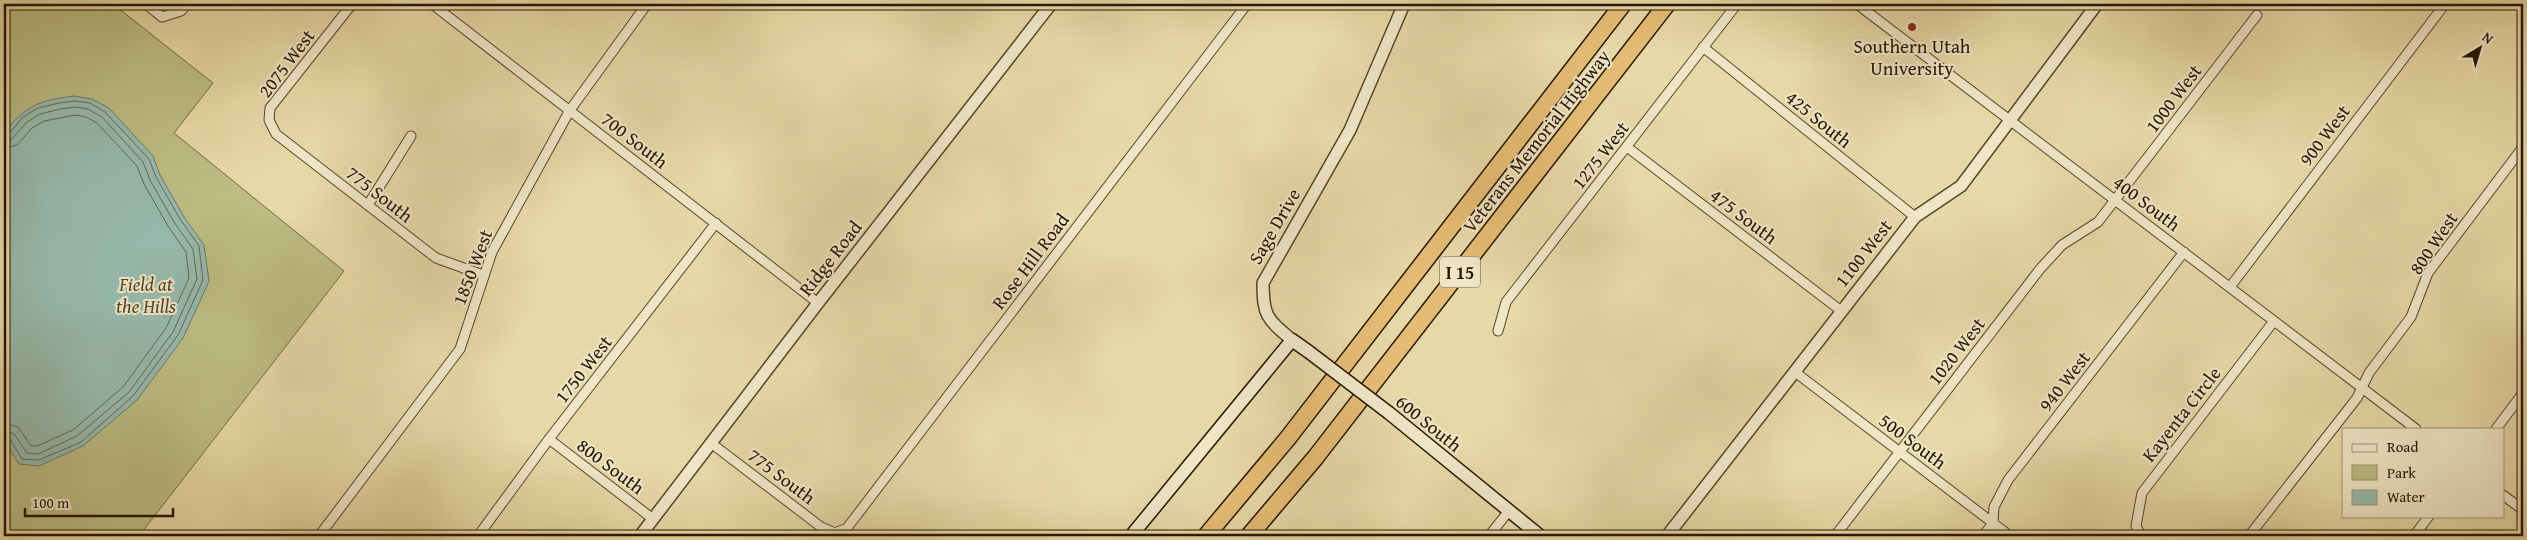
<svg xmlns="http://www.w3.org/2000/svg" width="2527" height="540" viewBox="0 0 2527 540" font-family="'Gentium Book Plus',serif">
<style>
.green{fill:#bcbc83;stroke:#716942}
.water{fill:#97b9ac;stroke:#6a7867}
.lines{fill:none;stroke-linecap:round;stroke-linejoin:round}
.shore{stroke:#5e6856;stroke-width:1}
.minor-casing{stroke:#56462a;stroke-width:11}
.tertiary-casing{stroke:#56462a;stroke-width:14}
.secondary-casing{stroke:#261600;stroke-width:15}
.motorway-casing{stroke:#261600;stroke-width:19}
.minor{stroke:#efe6c6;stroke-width:9}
.tertiary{stroke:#efe6c6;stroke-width:11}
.secondary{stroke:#efe6c6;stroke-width:12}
.motorway{stroke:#e4bc74;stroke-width:16}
.secondary-bridge-casing{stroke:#261600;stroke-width:15;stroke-linecap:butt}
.secondary-bridge{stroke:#efe6c6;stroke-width:12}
.poi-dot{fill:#8f2418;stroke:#efe6c6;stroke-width:2}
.labels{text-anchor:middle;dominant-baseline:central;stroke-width:4;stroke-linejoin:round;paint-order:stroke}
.shield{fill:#efe6c6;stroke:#62543b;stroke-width:1}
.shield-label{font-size:18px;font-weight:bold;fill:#261600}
.poi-label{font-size:19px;fill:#261600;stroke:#efe6c6}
.street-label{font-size:19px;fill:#261600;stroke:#efe6c6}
.park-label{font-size:19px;font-style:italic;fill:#534827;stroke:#efe6c6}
</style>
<rect width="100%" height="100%" fill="#e7d8a7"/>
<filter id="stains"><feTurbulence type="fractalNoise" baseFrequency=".004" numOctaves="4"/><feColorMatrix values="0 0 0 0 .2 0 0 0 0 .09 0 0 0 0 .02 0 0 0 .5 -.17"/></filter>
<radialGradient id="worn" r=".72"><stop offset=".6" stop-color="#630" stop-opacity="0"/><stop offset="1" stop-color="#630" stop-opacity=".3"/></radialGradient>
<path class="green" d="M4,4H113L213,83L174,133L344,271L139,536H4Z"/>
<path class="water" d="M75,96L92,99L109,108L153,156L160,175L184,217L204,245L209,281L183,338L137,400L83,446L39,466L19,464L4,440V132C27,105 40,100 75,96Z"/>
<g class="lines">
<path class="shore" d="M4,135L9,134L23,117L38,108L59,103L75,101L90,103L105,112L149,159L156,177L180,219L199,246L203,280L178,335L133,396L81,442L39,460L22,459L10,439L4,436
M4,141L12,139L27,122L40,114L60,109L75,107L88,109L102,117L143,162L150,180L174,222L193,249L197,279L173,332L129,392L77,436L38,454L27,453L14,434L4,430
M4,149L17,145L32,128L44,121L75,115L86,117L97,123L137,166L144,184L168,226L186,252L189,278L166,328L123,387L73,430L37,446H31L18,427L4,423"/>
<g class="minor-casing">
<path id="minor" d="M146,4L162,17L181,11L187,4
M352,4L270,108L269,120L276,134L436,258L483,275
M432,4L818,303
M1857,4L2416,429
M1703,47L1915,217
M1627,147L1840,310
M368,205L411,136
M2230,287L2445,4
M1498,331L1506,302L1737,4
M1795,372L2010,536
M2496,429L2523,393
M549,439L653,519
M711,443L821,527L835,533L847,528L1247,4
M2503,495L2523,510
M319,536L460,349L492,252L570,110L647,4
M478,536L549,439L716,223
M1489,536L1508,512
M1835,536L2040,269L2062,245L2098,222L2257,15
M1983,536L1993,523L1994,507L2008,480L2184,252
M2141,536L2136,526L2142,493L2274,321
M2249,536L2357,398L2369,373L2411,317L2428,273L2523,147
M2414,536L2429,516"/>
</g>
<g class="tertiary-casing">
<path id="tertiary" d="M1292,340C1267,319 1263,316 1263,283L1350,130L1404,4
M640,536L818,303L1051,4
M1667,536L1915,217L1961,186L2097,4"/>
</g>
<g class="secondary-casing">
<path id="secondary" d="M1389,413L1540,536
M1131,536L1292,340L1309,352"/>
</g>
<g class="motorway-casing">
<path id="motorway" d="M1206,536L1288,438L1623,4
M1249,536L1315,458L1667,4"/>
</g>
<use href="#minor" class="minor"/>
<use href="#tertiary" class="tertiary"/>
<use href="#secondary" class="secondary"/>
<use href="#motorway" class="motorway"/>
<g class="secondary-bridge-casing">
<path id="secondary-bridge" d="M1309,352L1389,413"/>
</g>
<use href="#secondary-bridge" class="secondary-bridge"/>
</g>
<circle class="poi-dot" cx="1912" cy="27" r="5"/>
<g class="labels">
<rect class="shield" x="1440" y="256.5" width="40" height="31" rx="4"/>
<g class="shield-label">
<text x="1460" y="272">I 15</text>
</g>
<g class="poi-label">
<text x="1912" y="46">Southern Utah<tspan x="1912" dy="22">University</tspan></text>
</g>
<g class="street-label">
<text transform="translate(286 63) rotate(-53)">2075 West</text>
<text transform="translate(2173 98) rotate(-53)">1000 West</text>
<text transform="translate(1819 119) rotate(39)">425 South</text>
<text transform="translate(2324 135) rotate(-53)">900 West</text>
<text transform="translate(635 140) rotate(38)">700 South</text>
<text transform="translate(1536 141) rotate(-52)">Veterans Memorial Highway</text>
<text transform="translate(1600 155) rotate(-52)">1275 West</text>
<text transform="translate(380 194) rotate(38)">775 South</text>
<text transform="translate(2147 203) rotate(37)">400 South</text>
<text transform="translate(1744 216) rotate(37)">475 South</text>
<text transform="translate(1274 226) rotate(-60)">Sage Drive</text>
<text transform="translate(2433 243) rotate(-56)">800 West</text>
<text transform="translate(1863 253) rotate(-52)">1100 West</text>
<text transform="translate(830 258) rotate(-52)">Ridge Road</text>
<text transform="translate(1030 261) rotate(-53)">Rose Hill Road</text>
<text transform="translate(472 267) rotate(-69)">1850 West</text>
<text transform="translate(1956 351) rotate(-52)">1020 West</text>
<text transform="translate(583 369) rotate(-52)">1750 West</text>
<text transform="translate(2064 381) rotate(-52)">940 West</text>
<text transform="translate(2181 414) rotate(-52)">Kayenta Circle</text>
<text transform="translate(1429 423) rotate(39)">600 South</text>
<text transform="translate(1913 441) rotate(37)">500 South</text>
<text transform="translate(611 466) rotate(37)">800 South</text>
<text transform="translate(782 476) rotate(37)">775 South</text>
</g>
<g class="park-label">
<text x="146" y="284">Field at<tspan x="146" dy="22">the Hills</tspan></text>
</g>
</g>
<rect width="2527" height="540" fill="none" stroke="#e7d8a7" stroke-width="20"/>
<rect x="5" y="5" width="2517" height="530" fill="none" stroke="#261600" stroke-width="2.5"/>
<rect x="10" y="10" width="2507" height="520" fill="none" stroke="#261600"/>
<rect x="2342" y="428" width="162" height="90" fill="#efe6c6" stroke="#9f9377"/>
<rect x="2352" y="444" width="25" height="8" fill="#efe6c6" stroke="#9f9377"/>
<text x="2387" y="452" font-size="15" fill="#261600">Road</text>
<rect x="2352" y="465" width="25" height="15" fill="#bcbc83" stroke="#9f9377"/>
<text x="2387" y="478" font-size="15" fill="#261600">Park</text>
<rect x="2352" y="490" width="25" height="15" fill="#97b9ac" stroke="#9f9377"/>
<text x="2387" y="502" font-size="15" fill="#261600">Water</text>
<g transform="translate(2480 48) rotate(38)" stroke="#efe6c6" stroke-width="4" paint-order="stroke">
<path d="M0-4L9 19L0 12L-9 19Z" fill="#261600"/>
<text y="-8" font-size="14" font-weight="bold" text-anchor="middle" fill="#261600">N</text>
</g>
<path d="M25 508v8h148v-8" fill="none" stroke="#261600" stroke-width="2.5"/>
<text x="32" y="508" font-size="15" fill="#261600" stroke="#efe6c6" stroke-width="4" paint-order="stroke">100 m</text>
<rect width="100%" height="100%" filter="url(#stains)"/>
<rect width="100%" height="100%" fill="url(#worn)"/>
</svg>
